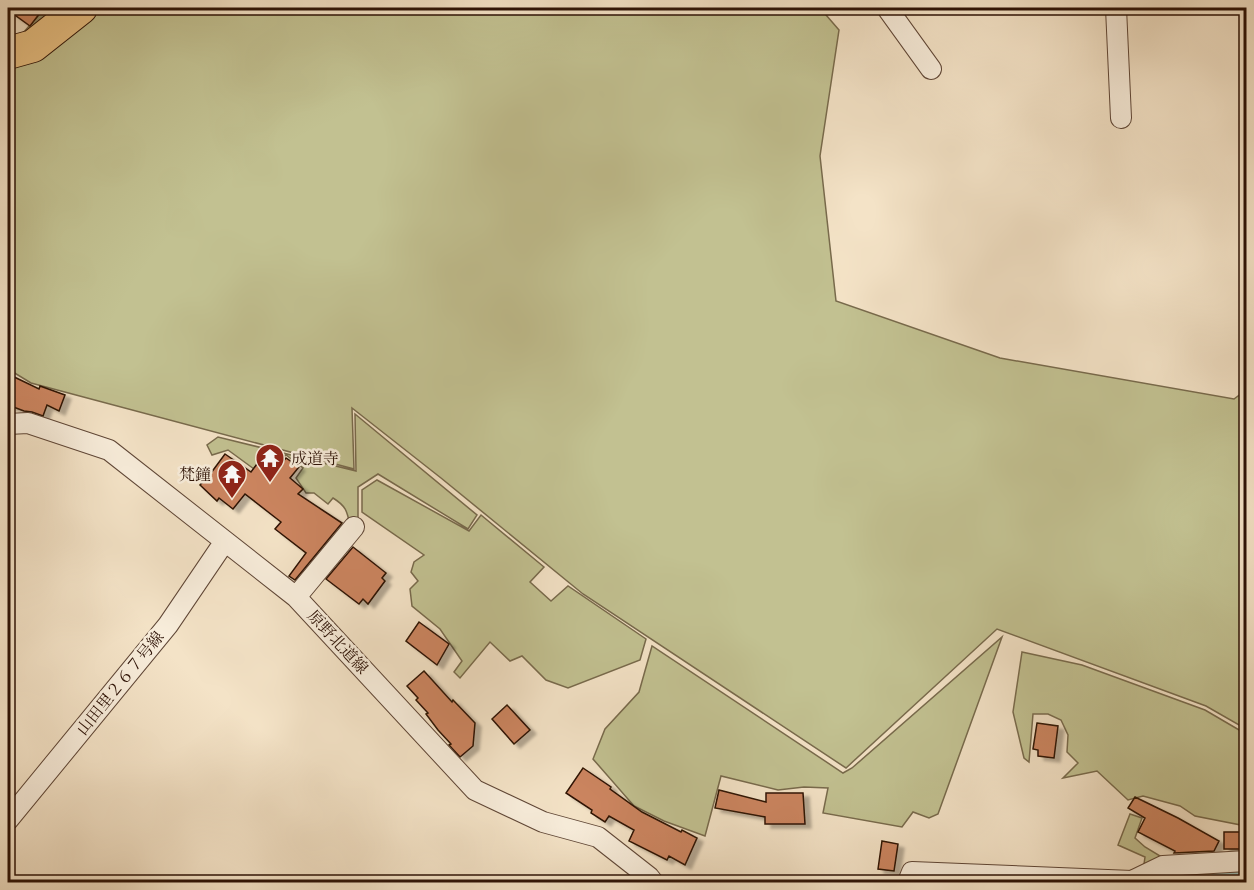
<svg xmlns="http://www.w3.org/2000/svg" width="1254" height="890" viewBox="0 0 1254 890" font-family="'IM FELL Great Primer','Noto Serif JP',serif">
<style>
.green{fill:#c2c191;stroke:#786a4c;stroke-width:1.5}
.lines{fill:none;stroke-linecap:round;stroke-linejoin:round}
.river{stroke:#9cbeb9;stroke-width:33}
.building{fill:#cc8560;stroke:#2d1206;stroke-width:1.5;filter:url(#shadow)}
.minor-casing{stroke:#5f4636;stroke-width:22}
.trunk-casing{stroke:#2d1206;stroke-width:34}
.minor{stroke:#f8eddb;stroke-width:20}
.trunk{stroke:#eac284;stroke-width:32}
.labels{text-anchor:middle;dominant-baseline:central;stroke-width:5;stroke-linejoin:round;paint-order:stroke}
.poi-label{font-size:16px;fill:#2d1206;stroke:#f8eddb;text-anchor:start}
.street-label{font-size:16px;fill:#2d1206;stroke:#f8eddb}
</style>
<defs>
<filter id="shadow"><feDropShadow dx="6" dy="4" stdDeviation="1.5" flood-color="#0004"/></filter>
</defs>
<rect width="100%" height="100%" fill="#f4e3c7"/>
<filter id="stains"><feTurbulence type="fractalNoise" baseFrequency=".00333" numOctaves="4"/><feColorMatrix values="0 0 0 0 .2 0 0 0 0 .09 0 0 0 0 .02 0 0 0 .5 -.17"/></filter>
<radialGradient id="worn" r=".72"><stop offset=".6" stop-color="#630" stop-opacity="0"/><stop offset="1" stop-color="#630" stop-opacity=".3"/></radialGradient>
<path class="green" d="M45,8H820L839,30L820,156L836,301L1000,358L1234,399L1246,390V729L1206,706L997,629L846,768L583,594L441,478L352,408L354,469L31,383L8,369V50Z
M355,414L477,515L468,529L378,474L358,487V517L350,525C347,511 346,506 333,498L328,504L314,493H306L296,478L303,468L286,455L276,464L262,456L254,469L228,450L212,455L207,445L218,437L356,471Z
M377,480L469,531L481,515L544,567L530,582L551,601L568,586L646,639L640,660L568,688L546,680L522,656L510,661L490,642L460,678L454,672L462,661L440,629L412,606L410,589L418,581L411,572L414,562L424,555L362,512V490Z
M1002,637L938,814L929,818L913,812L902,827L823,813L828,788L804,787L778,790L721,776L705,836L664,821L634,806L593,759L605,729L639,692L652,646L843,773L852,768Z
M1022,652L1082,665L1205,710L1246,734V826L1195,816L1180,806L1143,796L1128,800L1097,771L1063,778L1078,763L1067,752L1068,735L1061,720L1048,714H1033L1029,762L1024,758L1013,712Z
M1130,814L1142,818L1135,838L1145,847L1165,859L1147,869L1144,864L1145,857L1118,845Z
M1246,864V882H1156L1164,877Z"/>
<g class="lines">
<path class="river" d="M1226,882L1246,881"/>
</g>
<path class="building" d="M8,8H31L40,13L30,26L8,10Z
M8,374L39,389L40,386L65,395L59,411L47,405L43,416L32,412L24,411L8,405Z
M225,454L251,472L260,460L276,470L286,458L299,467L290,478L303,489L298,494L342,523L295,580L289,576L306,553L275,529L281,522L245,494L233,509L219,498L217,501L200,485L211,473Z
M353,547L386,573L382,578L385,581L368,604L363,599L359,604L326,579Z
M419,622L449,644L437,665L406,641Z
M424,671L452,702L453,700L475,723L473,746L460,757L449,745L451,744L438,730L426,714L428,713L416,700L418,698L407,686Z
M507,705L530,730L514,744L492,719Z
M1037,723L1058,726L1054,758L1038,756V750L1033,749Z
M583,768L611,787L610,789L642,812L681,832L682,830L697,838L685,865L669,856L667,860L629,841L634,830L609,816L605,822L591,813L592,810L566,793Z
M719,790L766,802V793H803L805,824H765V817L715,808Z
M1135,797L1178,818L1219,841L1214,851L1174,853L1175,851L1138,832L1145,818L1128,808Z
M1224,832H1246V849H1224Z
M882,841L898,844L894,871L878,869Z"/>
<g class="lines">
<g class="minor-casing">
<path id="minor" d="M887,8L931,69
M1116,8L1121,118
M8,424L28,423L109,450L296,597L475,790L543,822L598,837L649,877L653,882
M296,597L354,527
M8,820L168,625L225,541
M908,882L912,872L1132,881L1163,866L1246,861"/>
</g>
<g class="trunk-casing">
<path id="trunk" d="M8,53L33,46L81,8"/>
</g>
<use href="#minor" class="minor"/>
<use href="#trunk" class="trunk"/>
</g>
<defs>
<g id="temple-pin" transform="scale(1.5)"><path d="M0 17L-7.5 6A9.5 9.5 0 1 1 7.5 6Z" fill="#8f2418" stroke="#f8eddb"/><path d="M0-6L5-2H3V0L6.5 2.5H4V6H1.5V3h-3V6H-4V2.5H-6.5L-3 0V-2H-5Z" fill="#fff"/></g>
</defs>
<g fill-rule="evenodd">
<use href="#temple-pin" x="270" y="458"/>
<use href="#temple-pin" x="232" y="474"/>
</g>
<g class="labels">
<g class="poi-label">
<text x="291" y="458">成道寺</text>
<text x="211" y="474" text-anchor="end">梵鐘</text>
</g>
<g class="street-label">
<text transform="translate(338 642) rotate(47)">原野北道線</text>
<text transform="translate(120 683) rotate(-51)">山田里２６７号線</text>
</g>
</g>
<rect width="1254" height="890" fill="none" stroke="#f4e3c7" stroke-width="30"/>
<rect x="9" y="9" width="1236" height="872" fill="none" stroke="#2d1206" stroke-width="3"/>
<rect x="15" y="15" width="1224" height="860" fill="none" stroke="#2d1206" stroke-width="1.5"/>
<rect width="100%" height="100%" filter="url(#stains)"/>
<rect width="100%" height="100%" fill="url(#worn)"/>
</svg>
